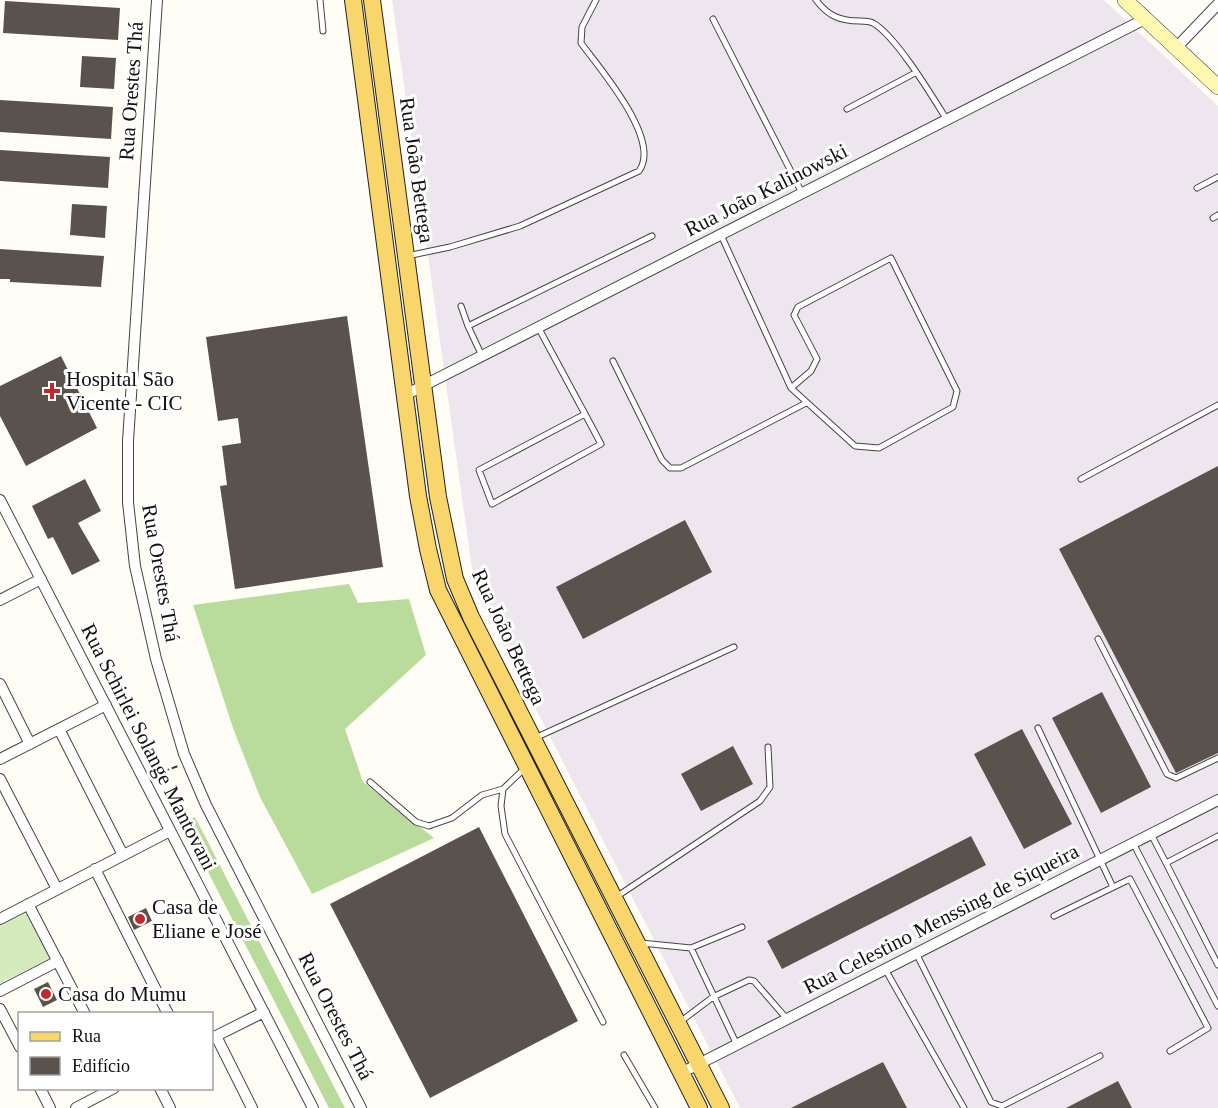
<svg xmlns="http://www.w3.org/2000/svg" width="1218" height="1108" viewBox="0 0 1218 1108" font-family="'Times New Roman',serif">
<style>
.industrial{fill:#eee6ef}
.green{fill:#d5ebbd}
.forest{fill:#b9dc9c}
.building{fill:#5a524d}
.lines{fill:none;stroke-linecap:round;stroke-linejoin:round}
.lane-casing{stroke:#444;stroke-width:7}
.street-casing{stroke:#444;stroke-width:12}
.secondary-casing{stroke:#333;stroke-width:16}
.primary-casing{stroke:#222;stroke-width:18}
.path{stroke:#333;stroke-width:2;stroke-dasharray:6 3;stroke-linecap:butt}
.lane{stroke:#fff;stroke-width:5}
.street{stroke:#fff;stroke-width:10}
.secondary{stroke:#fff6b0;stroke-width:15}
.primary{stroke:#f9d66b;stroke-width:16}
.poi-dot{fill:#c4262e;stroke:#fff;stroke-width:2}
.labels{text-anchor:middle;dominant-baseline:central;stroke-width:6;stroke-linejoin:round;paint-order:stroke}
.street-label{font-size:21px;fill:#111;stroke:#fff}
.poi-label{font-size:21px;fill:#111;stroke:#fff;text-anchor:start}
</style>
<rect width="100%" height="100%" fill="#fffdf5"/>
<path class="industrial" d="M392,0H1104L1218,106V1108H740L475,590Z"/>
<path class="green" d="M27,910L51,958L0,983V924Z"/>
<path class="forest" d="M349,584L358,603L409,599L426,655L345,729L363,782L434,838L312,894L260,797L233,728L193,605Z
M195,817L345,1108H329L183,823Z"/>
<path class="building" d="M5,1L120,8L118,40L3,33Z
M82,56L116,58L114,89L80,87Z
M0,100L113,107L111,139L0,132Z
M0,150L110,157L108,188L0,181Z
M72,204L107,206L105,238L70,235Z
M0,249L104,256L101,287L10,282V279H0Z
M347,316L383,567L235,589L220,486L227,485L222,446L241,443L238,418L218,421L206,337Z
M61,356L97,428L26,466L0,416V386Z
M1218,466V753L1176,773L1059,549Z
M85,479L101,511L78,523L100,561L72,575L53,537L48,539L32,506Z
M685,520L712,572L583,639L556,587Z
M1102,692L1151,787L1101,813L1052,718Z
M1022,729L1072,824L1024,849L974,754Z
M733,746L753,784L701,811L681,774Z
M479,827L578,1021L430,1098L330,904Z
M971,836L986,865L782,969L767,941Z
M146,908L152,921L134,930L128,917Z
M48,982L57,1000L43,1007L34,989Z
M883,1062L907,1108H791Z
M1118,1081L1132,1108H1066Z"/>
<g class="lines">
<g class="lane-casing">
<path id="lane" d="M320,0L323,31
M816,0C828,16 840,21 860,21C865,21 869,21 873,23C896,36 932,96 947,120
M713,19L802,193
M847,109L915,73
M1197,188L1218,177
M1213,218L1218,215
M721,235L791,388L855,446L879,448L953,407L957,391L891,258L798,307L794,315L817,359L811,371L791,388
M407,256L450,247L520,226L639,171C662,140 600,69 581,43L582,27L596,0
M461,306L468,326
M538,327L585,414L479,470L492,504L601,444L585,414
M482,356L468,326L652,236
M613,361L662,460L670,468H681L806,403
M1081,479L1218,405
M1098,639L1167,774L1176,778L1218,758
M1038,728L1112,885
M535,738L734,647
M524,769L503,789L501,806L505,834L603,1022
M370,782L416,822L429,826L452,818L482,795L503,789
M1151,834L1166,863L1218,836
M1133,843L1218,1006
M1166,863L1218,965
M616,897L760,801L770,787L768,747
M1054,916L1130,879L1208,1028L1170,1051
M641,943L691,948L742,927
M691,948L737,1045
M916,953L991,1102L1002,1106L1100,1056
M885,969L964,1108
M680,1022L713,997L749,980L754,981L787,1019
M624,1055L655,1108"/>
</g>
<g class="street-casing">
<path id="street" d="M157,0L128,441V502L135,566L156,659L184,754L206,805L361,1108
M1176,48L1218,4
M405,395L1145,19
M0,500L313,1108
M0,600L41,579
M0,684L30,744
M59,729L123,855
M0,759L106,705
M0,779L57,889
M95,869L168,1014
M28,904L85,1014
M0,919L170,831
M0,991L58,961
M0,1009L20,1047
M216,1036L252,1108
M212,1038L264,1012
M681,1073L1218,800
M40,1088L50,1108
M160,1088L170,1108
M76,1108L114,1088"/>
</g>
<g class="secondary-casing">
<path id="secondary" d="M1125,0L1218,87"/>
</g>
<g class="primary-casing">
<path id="primary" d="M353,0L418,496L428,549L438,590L699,1108
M372,0L438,497L455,579L471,617L721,1108"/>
</g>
<path class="path" d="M155,775L178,766"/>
<use href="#lane" class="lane"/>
<use href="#street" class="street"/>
<use href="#secondary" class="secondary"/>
<use href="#primary" class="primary"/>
</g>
<g class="poi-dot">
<path d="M49 382h6v6h6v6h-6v6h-6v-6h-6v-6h6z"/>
<circle cx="140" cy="919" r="6"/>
<circle cx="46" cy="994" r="6"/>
</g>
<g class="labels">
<g class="street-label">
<text transform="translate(131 91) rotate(-86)">Rua Orestes Thá</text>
<text transform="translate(417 170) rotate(82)">Rua João Bettega</text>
<text transform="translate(766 190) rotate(-27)">Rua João Kalinowski</text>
<text transform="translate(161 573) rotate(80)">Rua Orestes Thá</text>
<text transform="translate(509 637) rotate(65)">Rua João Bettega</text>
<text transform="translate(149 747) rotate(63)">Rua Schirlei Solange Mantovani</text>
<text transform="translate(941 919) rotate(-27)">Rua Celestino Menssing de Siqueira</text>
<text transform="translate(336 1016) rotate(63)">Rua Orestes Thá</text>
</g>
<g class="poi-label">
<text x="66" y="379">Hospital São<tspan x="66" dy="24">Vicente - CIC</tspan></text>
<text x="152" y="907">Casa de<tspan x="152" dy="24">Eliane e José</tspan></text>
<text x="58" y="994">Casa do Mumu</text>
</g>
</g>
<rect x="18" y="1012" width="195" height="78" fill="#ffffff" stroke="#a0a0a0" stroke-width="1.5"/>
<rect x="30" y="1032" width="30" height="9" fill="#f9d66b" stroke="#a0a0a0" stroke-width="1.5"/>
<text x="72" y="1042" font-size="18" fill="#111111">Rua</text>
<rect x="30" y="1057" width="30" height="18" fill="#5a524d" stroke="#a0a0a0" stroke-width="1.5"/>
<text x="72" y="1072" font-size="18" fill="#111111">Edifício</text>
</svg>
